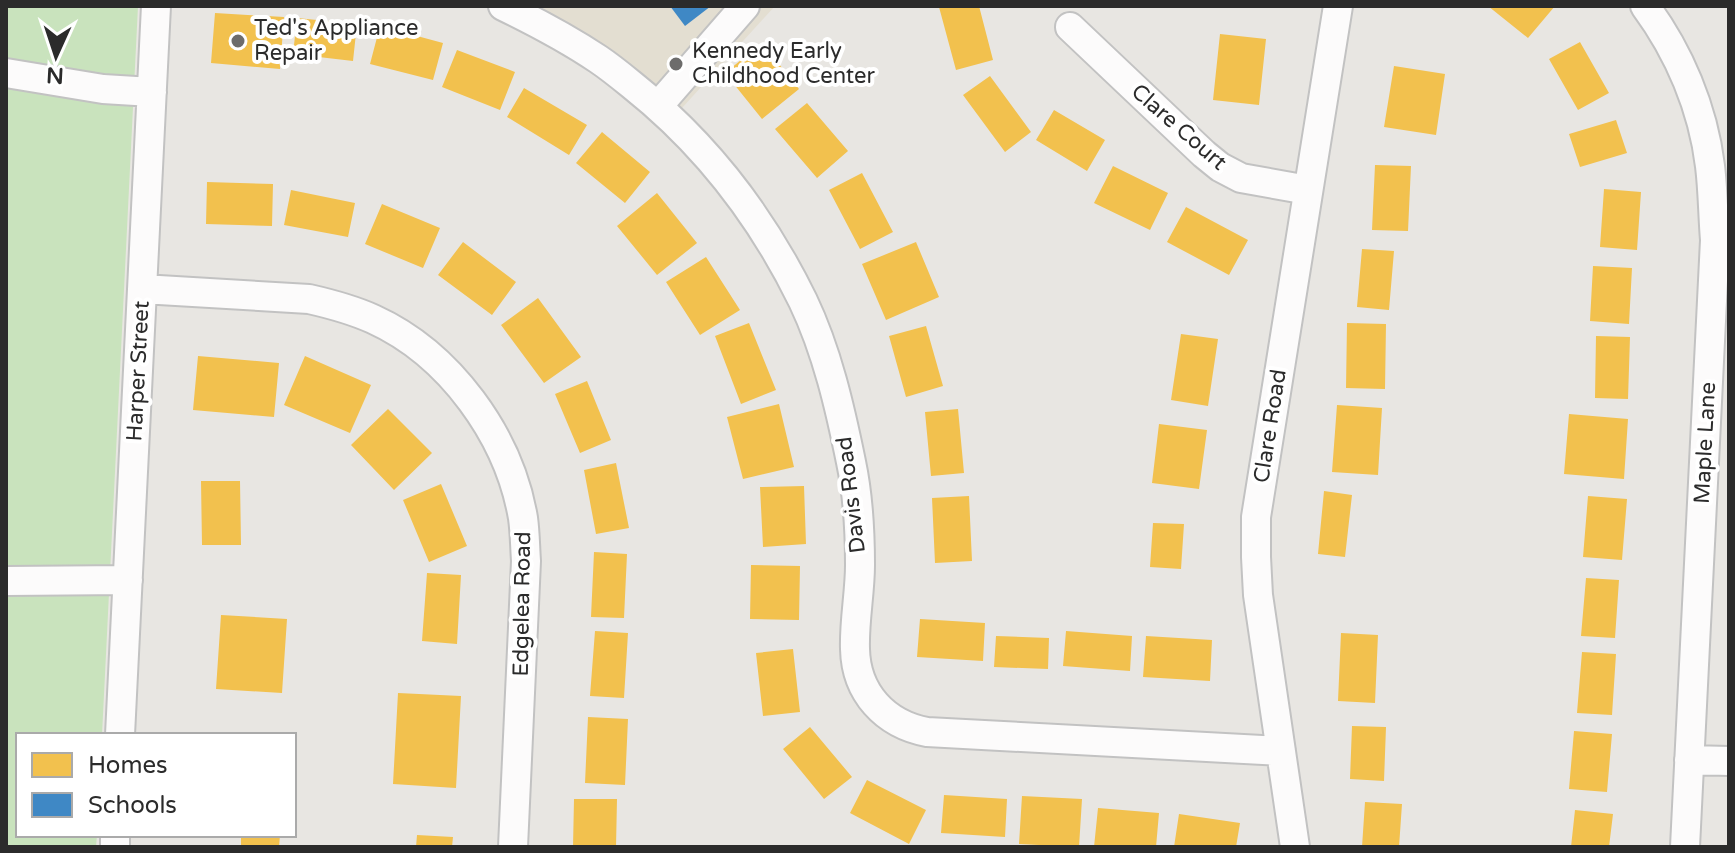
<svg xmlns="http://www.w3.org/2000/svg" width="1735" height="853" viewBox="0 0 1735 853" font-family="'Varela Round',sans-serif">
<style>
.education{fill:#e3ded1}
.green{fill:#c9e3bd}
.homes{fill:#f2c14e}
.schools{fill:#3f88c5}
.lines{fill:none;stroke-linecap:round;stroke-linejoin:round}
.minor-casing{stroke:#c2c2c2;stroke-width:32}
.minor{stroke:#fcfbfb;stroke-width:28}
.poi-dot{fill:#6d6c6b;stroke:#fff;stroke-width:3}
.labels{text-anchor:middle;dominant-baseline:central;stroke-width:8;stroke-linejoin:round;paint-order:stroke}
.poi-label{font-size:22px;fill:#2b2b2b;stroke:#fff;text-anchor:start}
.street-label{font-size:22px;fill:#2b2b2b;stroke:#fff}
</style>
<rect width="100%" height="100%" fill="#e8e6e2"/>
<path class="education" d="M535,6H775L682,108L616,54L557,17Z"/>
<path class="green" d="M6,6H138L102,735H18V835H97L96,847H6Z"/>
<path class="homes" d="M943,6H979L993,60L956,70L939,7Z
M1488,6H1555L1528,38Z
M215,13L284,17L280,69L211,63Z
M297,18L357,24L353,61L293,54Z
M380,26L443,43L433,80L370,64Z
M1220,34L1266,39L1259,105L1213,100Z
M1580,42L1609,93L1578,110L1549,59Z
M762,43L799,89L762,119L725,73Z
M457,50L515,72L500,110L442,87Z
M1394,66L1445,74L1436,135L1384,127Z
M990,76L1031,132L1005,152L963,95Z
M524,88L587,125L569,155L507,117Z
M807,103L848,151L817,178L775,129Z
M1054,110L1105,140L1087,171L1036,140Z
M1616,120L1627,153L1580,167L1569,134Z
M602,132L650,172L625,203L576,163Z
M1375,165L1411,166L1408,231L1372,230Z
M1113,166L1168,193L1150,230L1094,203Z
M862,173L893,232L860,249L829,190Z
M207,182L273,184L272,226L206,224Z
M1604,189L1641,192L1637,250L1600,247Z
M291,190L355,203L348,237L284,225Z
M657,193L697,243L657,275L617,226Z
M382,204L440,228L423,268L365,244Z
M1186,207L1248,240L1229,275L1167,242Z
M463,242L516,282L492,315L438,275Z
M916,242L939,297L886,320L862,264Z
M1362,249L1394,251L1389,310L1357,307Z
M706,257L740,310L700,335L666,282Z
M1593,266L1632,268L1629,324L1590,321Z
M538,298L581,357L544,383L501,325Z
M749,323L776,390L741,404L715,336Z
M1347,323L1386,324L1385,389L1346,388Z
M926,326L943,386L906,397L889,336Z
M1181,334L1218,339L1208,406L1171,400Z
M1596,336L1630,337L1628,399L1595,398Z
M198,356L279,363L274,417L193,410Z
M305,356L371,385L350,433L284,405Z
M587,381L611,440L580,453L555,394Z
M779,404L794,467L743,479L727,417Z
M1337,405L1382,408L1378,475L1332,472Z
M388,409L432,453L394,490L351,445Z
M958,409L964,473L931,476L925,412Z
M1569,414L1628,419L1624,479L1564,474Z
M1159,424L1207,430L1199,489L1152,483Z
M616,463L629,528L596,534L584,470Z
M201,481H240L241,545H202Z
M441,484L467,546L429,562L403,500Z
M804,486L806,544L763,547L760,487Z
M1324,491L1352,495L1345,557L1318,554Z
M969,496L972,561L935,563L932,498Z
M1588,496L1627,499L1622,560L1583,557Z
M1153,523L1184,524L1181,569L1150,567Z
M594,552L627,554L624,618L591,617Z
M751,565L800,566L799,620L750,619Z
M427,573L461,575L457,644L422,641Z
M1586,578L1619,580L1615,638L1581,636Z
M221,615L287,619L282,693L216,689Z
M920,619L985,623L983,661L917,657Z
M595,631L628,633L624,698L590,696Z
M1066,631L1132,636L1130,671L1063,666Z
M1341,633L1378,635L1375,703L1338,701Z
M996,636L1049,638L1048,669L994,667Z
M1146,636L1212,640L1210,681L1143,677Z
M793,649L800,712L763,716L756,653Z
M1582,652L1616,654L1612,715L1577,713Z
M398,693L461,696L456,788L393,784Z
M588,717L628,719L625,785L585,783Z
M1352,726L1386,727L1384,781L1350,779Z
M810,727L852,777L824,799L783,749Z
M1574,731L1612,734L1607,792L1569,789Z
M867,780L926,810L909,844L850,813Z
M944,795L1007,799L1005,837L941,833Z
M1022,796L1082,799L1079,847L1019,844Z
M574,799H617L616,847H573Z
M1365,802L1402,804L1399,847H1362Z
M1098,808L1159,813L1156,847H1094Z
M1575,810L1613,814L1609,847H1571Z
M1179,814L1240,823L1236,847H1174Z
M241,835H280L279,847H241Z
M417,835L453,837L452,847H416Z"/>
<path class="schools" d="M670,6H711L685,26Z"/>
<g class="lines">
<g class="minor-casing">
<path id="minor" d="M503,6C536,22 568,39 598,59C610,67 621,76 632,85C705,143 762,217 803,301C827,351 840,408 851,462C858,495 860,531 860,565C860,593 854,621 855,649C856,693 885,724 927,732L1281,751
M1645,6C1679,52 1703,108 1710,166C1713,190 1713,216 1715,240L1685,847
M1070,27L1204,154L1220,167L1241,178L1308,190
M6,73L103,89L152,92
M658,106L745,6
M142,289L309,299C331,304 353,310 373,319C450,354 509,436 523,518C525,532 525,547 526,561L513,847
M6,581L128,580
M120,735L156,6
M1689,760L1729,761
M115,847V835
M1295,847L1258,595L1256,557V517L1338,6"/>
</g>
<use href="#minor" class="minor"/>
</g>
<g class="poi-dot">
<circle cx="238" cy="41" r="8"/>
<circle cx="676" cy="64" r="8"/>
</g>
<g class="labels">
<g class="poi-label">
<text x="254" y="28">Ted's Appliance<tspan x="254" dy="25">Repair</tspan></text>
<text x="692" y="51">Kennedy Early<tspan x="692" dy="25">Childhood Center</tspan></text>
</g>
<g class="street-label">
<text transform="translate(1179 127) rotate(41)">Clare Court</text>
<text transform="translate(138 371) rotate(-87)">Harper Street</text>
<text transform="translate(1270 426) rotate(-81)">Clare Road</text>
<text transform="translate(1705 443) rotate(-87)">Maple Lane</text>
<text transform="translate(851 495) rotate(-97)">Davis Road</text>
<text transform="translate(522 604) rotate(-89)">Edgelea Road</text>
</g>
</g>
<rect width="1735" height="853" fill="none" stroke="#2b2b2b" stroke-width="16"/>
<rect x="16" y="733" width="280" height="104" fill="#ffffff" stroke="#aaaaaa" stroke-width="2"/>
<rect x="32" y="753" width="40" height="24" fill="#f2c14e" stroke="#aaaaaa" stroke-width="2"/>
<text x="88" y="773" font-size="24" fill="#2b2b2b">Homes</text>
<rect x="32" y="793" width="40" height="24" fill="#3f88c5" stroke="#aaaaaa" stroke-width="2"/>
<text x="88" y="813" font-size="24" fill="#2b2b2b">Schools</text>
<g transform="translate(56 56) rotate(183)" stroke="#ffffff" stroke-width="6" paint-order="stroke">
<path d="M0-6L14 30L0 20L-14 30Z" fill="#2b2b2b"/>
<text y="-12" font-size="22" font-weight="bold" text-anchor="middle" fill="#2b2b2b">N</text>
</g>
</svg>
